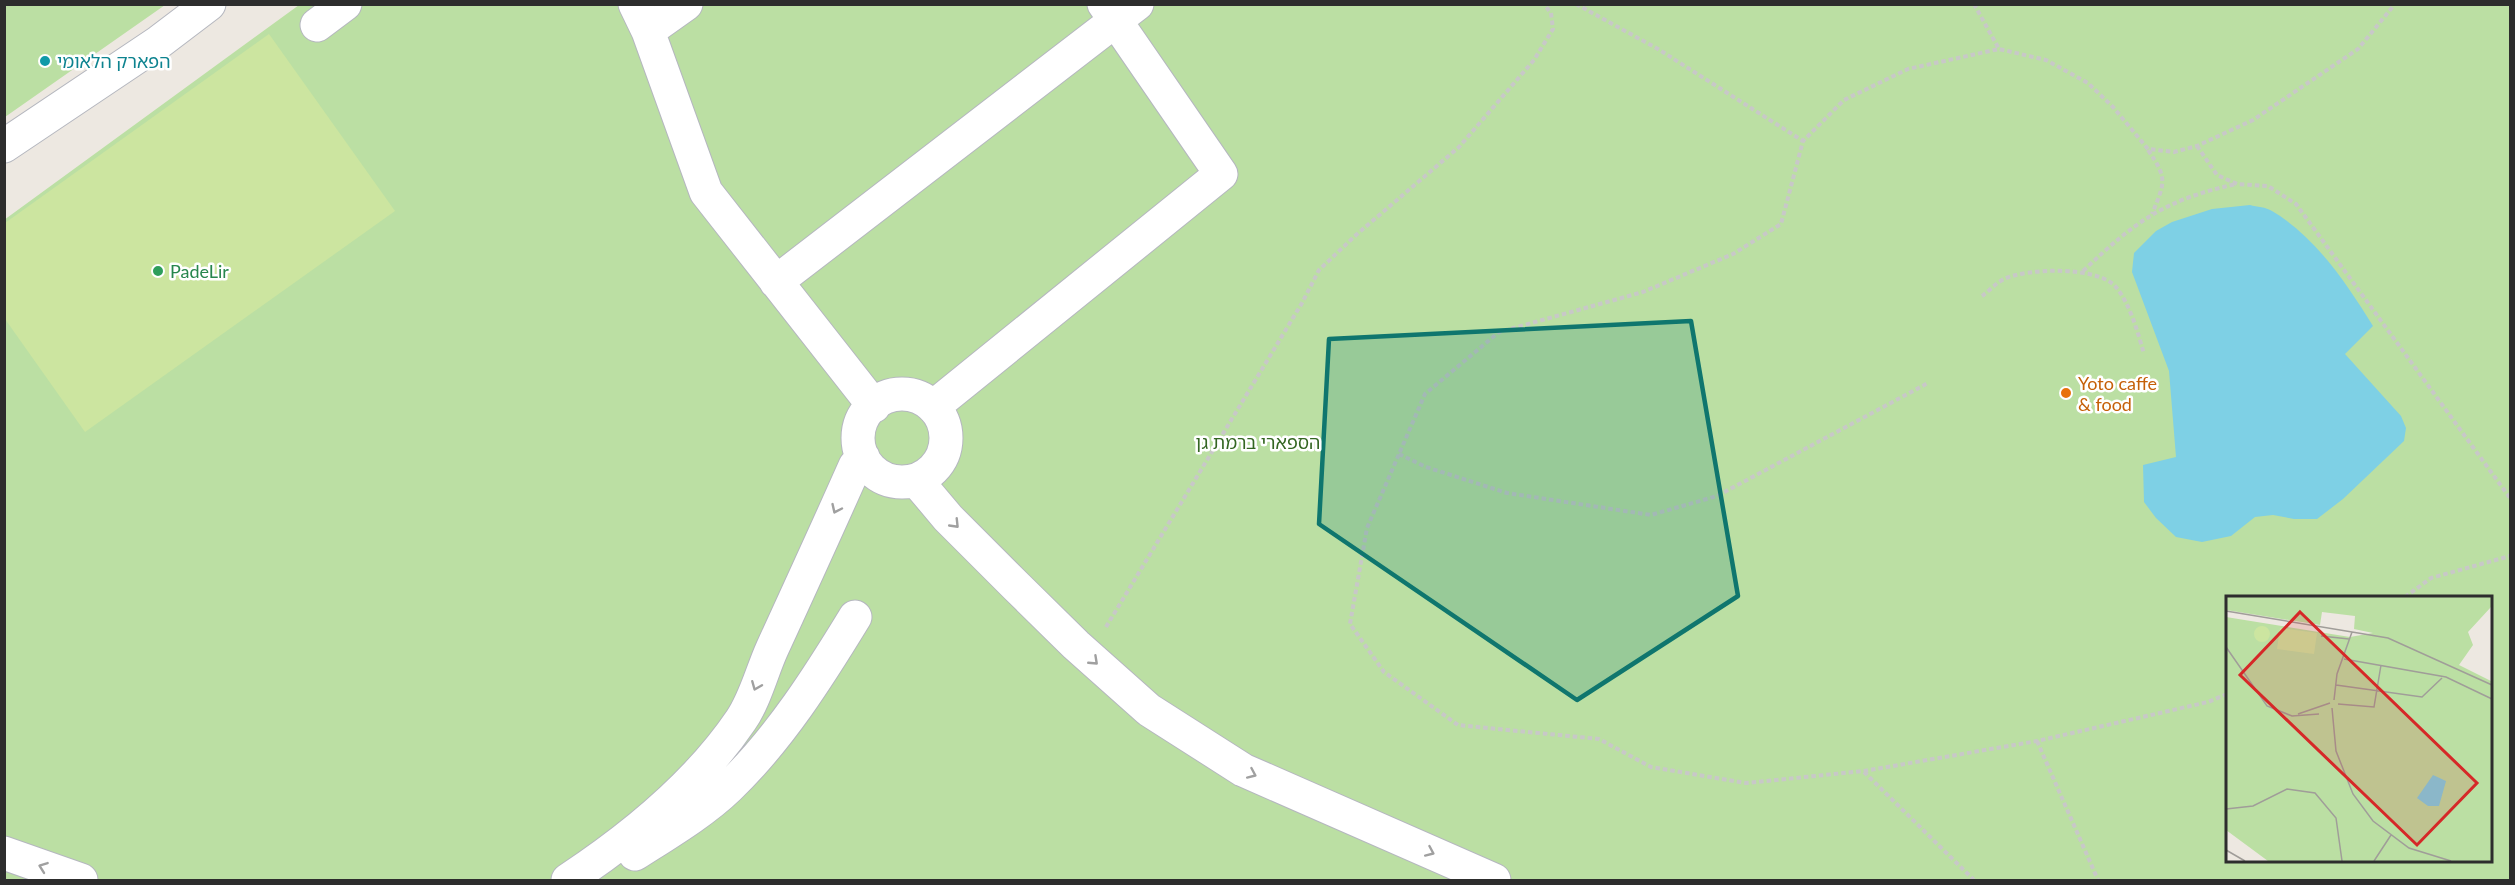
<svg xmlns="http://www.w3.org/2000/svg" width="2515" height="885" viewBox="0 0 2515 885" font-family="Lato,'Noto Sans Hebrew',sans-serif">
<style>
.green{fill:#bbdfa3;fill-rule:evenodd}
.pitch{fill:#cce5a0}
.water{fill:#7ed0e5}
.lines{fill:none;stroke-linecap:round;stroke-linejoin:round}
.minor-casing{stroke:#b5b7bf;stroke-width:35}
.path{stroke:#c8c8c8;stroke-width:4;stroke-dasharray:4.5 3;stroke-linecap:butt}
.minor{stroke:#fff;stroke-width:33}
.oneway{stroke:#a0a0a0}
.marked{fill:#0f766e;fill-opacity:0.2;stroke:#0f766e;stroke-width:4.5;stroke-linejoin:round}
.culture-dot{fill:#0f9aa8;stroke:#fff;stroke-width:2}
.leisure-dot{fill:#2e9e5b;stroke:#fff;stroke-width:2}
.food-dot{fill:#e8710a;stroke:#fff;stroke-width:2}
.labels{text-anchor:middle;dominant-baseline:central;stroke-width:5;stroke-linejoin:round;paint-order:stroke}
.culture-label{font-size:18px;fill:#0d838f;stroke:#fff;text-anchor:start}
.leisure-label{font-size:18px;fill:#27864d;stroke:#fff;text-anchor:start}
.food-label{font-size:18px;fill:#c56008;stroke:#fff;text-anchor:start}
.park-label{font-size:18px;fill:#346622;stroke:#fff}
.inset-road{fill:none;stroke:#a09d99;stroke-width:1.5}
.view{fill:#d62828;fill-opacity:0.15;stroke:#d62828;stroke-width:3}
.inset-edge{fill:none;stroke:#2d2d2d;stroke-width:3}
</style>
<rect width="100%" height="100%" fill="#ede8e1"/>
<path class="green" d="M5,4H165V5L5,117Z
M299,5H2510V880H5L4,220ZM2227,597H2490V860H2227Z"/>
<path class="pitch" d="M269,34L395,211L85,432L5,319V223Z"/>
<path class="water" d="M2250,205C2257,207 2266,207 2272,211C2315,236 2347,284 2373,326L2345,354L2401,416L2406,428L2404,441L2343,499L2317,519H2294L2273,515L2255,517L2231,536L2202,542L2176,537L2156,518L2144,502L2143,465L2176,457L2169,371L2132,272L2134,253L2156,231L2172,222L2212,209Z"/>
<g class="lines">
<g class="minor-casing">
<path id="minor" d="M635,4L648,31L706,192L874,406
M317,25L345,4
M648,31L686,4
M4,146L159,42L209,4
M776,282L1137,4
M858 438a44 44 0 1 1 88 0a44 44 0 1 1-88 0Z
M933,407L1221,174L1104,4
M916,480L948,518L1016,586L1076,645L1149,710L1243,770L1494,880
M4,853L81,880
M635,854C666,834 702,813 729,787C780,738 819,676 855,617
M568,880C633,837 697,785 741,720C755,700 762,671 772,649C800,588 828,527 855,466L863,457"/>
</g>
<path class="path" d="M1576,4L1658,49L1803,141
M1974,4L1999,49
M2197,146L2217,175L2237,184L2268,186L2296,204L2510,498
M2148,150C2168,179 2165,182 2152,214
M2083,271C2136,221 2164,200 2236,184
M1982,296C1989,291 1996,283 2004,279C2027,268 2096,266 2115,286C2130,303 2138,333 2144,354
M1399,454L1426,467L1507,493L1651,515L1717,496L1928,383
M2405,597L2431,578L2510,556
M1106,627L1302,303L1319,270L1356,235L1459,147L1534,60L1553,29L1551,13L1544,4
M2227,694L2208,702L2037,741L1864,771L1746,783L1651,767L1599,739L1458,725L1384,672L1350,624L1367,528L1425,394L1499,332L1643,292L1733,254L1781,224L1803,141L1844,100L1908,69L1999,49L2046,60L2088,83L2113,107L2148,149L2174,152L2197,146L2253,120L2358,49L2395,4
M2037,741L2098,880
M1864,772L1974,880"/>
<use href="#minor" class="minor"/>
</g>
<defs><path id="oneway-chevron" d="M-2-3.5L2.5 0L-2 3.5" fill="none" stroke-width="1.6" stroke-linecap="round" stroke-linejoin="round" transform="scale(1.5)"/></defs>
<g class="oneway">
<use href="#oneway-chevron" transform="translate(836 509) rotate(115)"/>
<use href="#oneway-chevron" transform="translate(955 524) rotate(46)"/>
<use href="#oneway-chevron" transform="translate(1094 661) rotate(43)"/>
<use href="#oneway-chevron" transform="translate(756 686) rotate(112)"/>
<use href="#oneway-chevron" transform="translate(1252 774) rotate(24)"/>
<use href="#oneway-chevron" transform="translate(1430 852) rotate(24)"/>
<use href="#oneway-chevron" transform="translate(43 867) rotate(-160)"/>
</g>
<path class="marked" d="M1691,321L1738,596L1577,700L1319,524L1329,339Z"/>
<circle class="culture-dot" cx="45" cy="61" r="6"/>
<circle class="leisure-dot" cx="158" cy="271" r="6"/>
<circle class="food-dot" cx="2066" cy="393" r="6"/>
<g class="labels">
<g class="culture-label">
<text x="57" y="61">הפארק הלאומי</text>
</g>
<g class="leisure-label">
<text x="170" y="271">PadeLir</text>
</g>
<g class="food-label">
<text x="2078" y="383">Yoto caffe<tspan x="2078" dy="21">&amp; food</tspan></text>
</g>
<g class="park-label">
<text x="1258" y="442">הספארי ברמת גן</text>
</g>
</g>
<g transform="translate(2226 596)">
<rect width="266" height="266" fill="#ede8e1"/>
<path d="M0,1H265V11L242,36L247,49L233,69L265,85V265H42L0,234V21L124,41L147,37L128,33L129,20L96,16L94,29L0,14Z" fill="#bbdfa3"/>
<path d="M28 38a8 8 0 1 1 16 0a8 8 0 1 1-16 0ZM54,32L91,37L88,58L51,53Z" fill="#cce5a0"/>
<path d="M207,179L220,185L213,210H202L191,202Z" fill="#7ed0e5"/>
<path class="inset-road" d="M0,15L162,42L266,89M95,40L123,43M0,51L41,110L66,120L93,118M118,63L220,81L266,103M110,89L196,101L216,82M108,104L111,78L126,36M112,108L148,111L155,69M106,112L110,155L127,198L147,225L183,252L225,265M72,118L104,107M0,213L27,210L61,193L89,197L110,222L116,265M0,254L19,265M148,265L165,239"/>
<path class="view" d="M74,16L251,187L191,249L14,79Z"/>
<rect width="266" height="266" class="inset-edge"/>
</g>
<rect width="2515" height="885" fill="none" stroke="#2d2d2d" stroke-width="12"/>
</svg>
